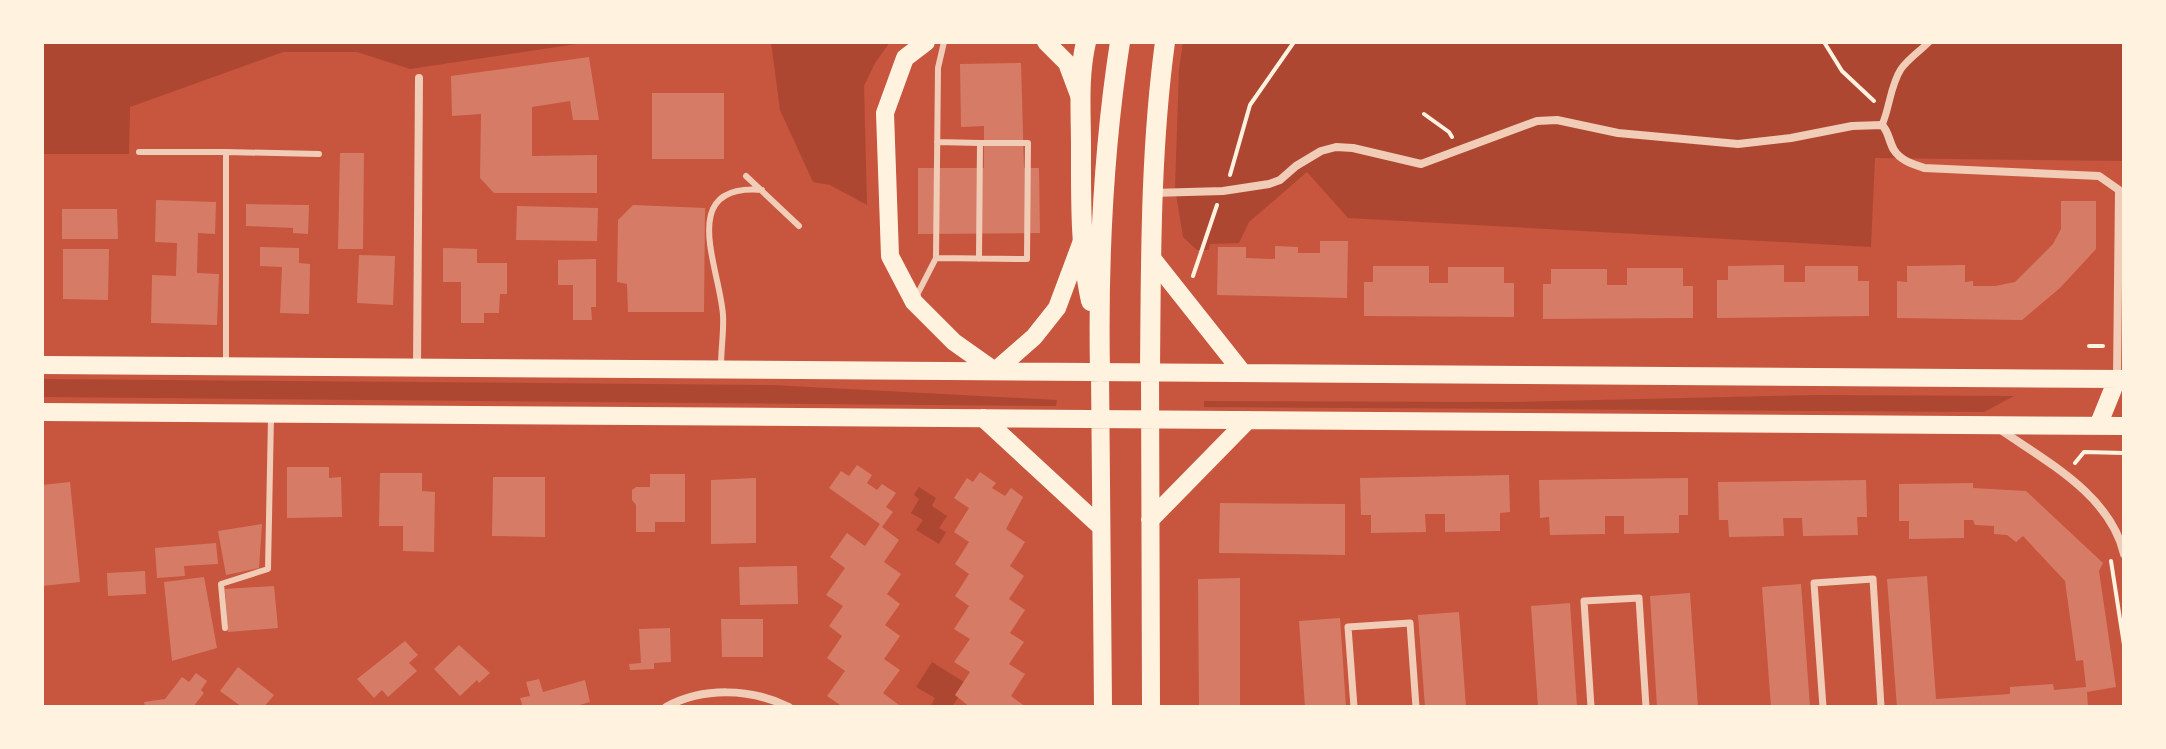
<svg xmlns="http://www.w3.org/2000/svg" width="2166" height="749" viewBox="0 0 2166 749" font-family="'Space Grotesk',sans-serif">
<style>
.green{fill:#ae4732}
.building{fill:#d67c66}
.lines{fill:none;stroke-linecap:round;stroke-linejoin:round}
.path{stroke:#fff3e0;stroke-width:4}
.service{stroke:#f1ccb7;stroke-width:6}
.pedestrian{stroke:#f1ccb7;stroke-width:7}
.minor{stroke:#f1ccb7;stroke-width:8}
.primary{stroke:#fff3e0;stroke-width:18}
.trunk{stroke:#fff3e0;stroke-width:20}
</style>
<rect width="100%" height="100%" fill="#c8553d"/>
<path class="green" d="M42,42H590L410,69L357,52H283L130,107L129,154H44L42,198Z
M771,42H890L875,63L864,86L867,205L830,185L813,182L780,110Z
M1183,42H2124V161L1875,158L1871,247L1348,218L1307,172L1249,222L1239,243L1210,244L1209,250H1197L1183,237L1175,188L1179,69Z
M42,379L772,385L1057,400L1056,406L42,397Z
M1816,395L2014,396L1984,412L1204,407V401L1510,402Z
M919,487L936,498L932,506L947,516L939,528L946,532L939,544L916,530L923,520L911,513L919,499L914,495Z
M932,662L967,684L952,707H930L935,698L916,687Z"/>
<path class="building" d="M589,57L599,120H573L570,101L532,107V156L597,155V193H494L480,178L481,114L452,116L451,76Z
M1021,63L1024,168H1039L1040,233L918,234V168H984V126L961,127L960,64Z
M652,93H724V159H652Z
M340,153H364L363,249H338Z
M156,200L216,202L215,234L198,233L197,273L219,274L217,325L151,323L152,275L176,276L177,243L155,242Z
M2061,201H2096V249L2060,288L2022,320L1897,318V281L1907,282V266L1965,265V282L1973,281V286H1995L2015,282L2053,244L2061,229Z
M246,204L309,205L308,234L293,233V228L246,226Z
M633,205L705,208L704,312H628L627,284L617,282L618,220Z
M517,206L598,208L597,241L516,240Z
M62,209H117L118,239H62Z
M1320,241H1348L1347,298L1217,295L1218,247H1246V258L1275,259V246L1298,247V253H1320Z
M260,247L299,248V263L310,264L309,314L280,313L282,267L260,266Z
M443,248L477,249V263H507V294H500L499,313H484V323H461V282H443Z
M63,249H109L108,300L63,299Z
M359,255L395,256L393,305L357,303Z
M596,259V307H591L592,320H573V285H558V260Z
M1784,265V282H1805V266H1858V281H1869V316L1717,318V280H1728V266Z
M1373,266H1429V283H1448V267H1504V283H1514V317L1364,316V282H1373Z
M1627,268H1683V286H1693V318L1543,319V284H1551V269H1607V285H1627Z
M857,465L872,475L867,483L877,490L882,484L896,493L886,507L893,512L882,527L899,540L884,562L901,574L887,594L900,604L885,625L900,636L884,659L900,670L883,693L899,705L898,707H843L827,696L845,671L827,658L842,636L829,626L843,606L826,595L845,568L830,557L847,533L865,546L880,524L829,488L841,471L849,476Z
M287,467H329V478L341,477L342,517L287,518Z
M980,472L996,483L992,488L1005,496L1011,488L1023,497L1006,529L1025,542L1010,566L1024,576L1009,599L1025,610L1010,633L1024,642L1009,664L1025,674L1011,696L1026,707H970L955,695L970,672L954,662L970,639L954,629L969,606L955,596L969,574L955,564L969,542L954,532L969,508L954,498L967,478L973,482Z
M380,473H422V491L435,492L434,552L403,551V526H379Z
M650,474H685V522H655V532H636V505L632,500V490L636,487H650Z
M1509,475L1510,512L1500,513V531L1445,532V514H1425L1426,532L1371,533V515H1361L1360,478Z
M493,477H545V537L492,536Z
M756,478V543L711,544V480Z
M1688,478V515H1679V533L1624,534V516H1605V534L1550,535L1549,517L1540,518L1539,480Z
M1866,480L1867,517H1857L1858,535L1803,536L1802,518H1783L1784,536L1729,537L1728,520H1719L1718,482Z
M70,482L80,582L42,586V485Z
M1973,483V488L2026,491L2103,563L2099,571L2116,687L2087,692L2088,707H1897L1887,579L1927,576L1936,699L2010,694V687L2053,684L2054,690L2086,687L2083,660L2076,661L2065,581L2023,536L2016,542L2007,535L1994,534V526L1975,525L1973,520H1964V538L1909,539V521H1899V484Z
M1220,503L1345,504V555L1219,553Z
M262,524L259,568L226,575L218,531Z
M216,543L218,564L184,566L185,576L157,578L155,548Z
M797,566L798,604L740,605L739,567Z
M145,571L146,594L108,596L107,573Z
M204,577L217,648L172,661L164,582Z
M1240,578V707H1199L1198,579Z
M1801,584L1810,707H1771L1762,587Z
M274,586L278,628L228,632L225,589Z
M1690,593L1698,707H1657L1650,596Z
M1570,603L1577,707H1538L1531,606Z
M1459,612L1466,707H1425L1418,615Z
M1340,618L1346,707H1305L1299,621Z
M721,619H763V657H722Z
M670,628L671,662L654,663V669L630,670L629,664L641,663L639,629Z
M405,641L418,655L409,663L417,671L388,697L382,690L374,698L357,679Z
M459,645L490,673L479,683L477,680L460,696L434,669Z
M238,667L274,695L264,707H242L220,691Z
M196,673L207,681L201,690L204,693L193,707H145L144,702L165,699L182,677L189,682Z
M539,679L543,692L585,680L590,702L573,707H523L520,698L530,696L526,682Z"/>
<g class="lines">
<path class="path" d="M1824,42L1842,71L1874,101
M1424,114L1449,132L1452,137
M1230,175L1250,105L1294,42
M1193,276L1217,205
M2089,346H2103
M2075,463L2084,452L2124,453
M2111,561L2124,645"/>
<path class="service" d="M937,142L980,143L979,259
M139,152H226V362
M226,152L319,154
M746,176L799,226
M936,258L1027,259L1028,143H980
M916,297L936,258L938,68L944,42
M721,366C721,349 724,331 723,315C720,268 676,183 762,190
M225,628L221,584L268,569L271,417"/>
<path class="pedestrian" d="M1882,125C1890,107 1890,86 1901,69C1908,59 1920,51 1929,42
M1354,707L1348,627L1410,623L1416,707
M1591,707L1584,601L1639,598L1646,707
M1823,707L1814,583L1873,579L1881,707"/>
<path class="minor" d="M1152,193L1223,191L1269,184L1280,180L1296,166L1321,151L1336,147L1353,148L1421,164L1537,121L1557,120L1618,133L1738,144L1791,138L1852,126L1882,125C1889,132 1889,142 1894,150C1901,161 1913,164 1924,168L2099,176L2119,190L2117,378
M417,367L419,78
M1998,428C2045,461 2110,494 2124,554
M666,707C703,687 750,688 789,707"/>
<path class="primary" d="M926,42L905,58L885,113L890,256L914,302L954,342L995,371
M1046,42L1067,63L1079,95
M1151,257L1243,373
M42,365L2124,379
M995,371L1034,337L1057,308L1082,241
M1100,372L1103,707
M1150,372L1151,707
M42,412L2124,426
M983,418L1101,527
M2098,426L2117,379
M1150,520L1248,420"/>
<path class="trunk" d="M1086,42C1078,77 1081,111 1081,147C1081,199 1080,250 1091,301
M1100,372C1098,262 1103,151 1120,42
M1150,372C1151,261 1150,153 1165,42"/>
</g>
<rect width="2166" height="749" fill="none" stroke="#fff3e0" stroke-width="88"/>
</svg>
